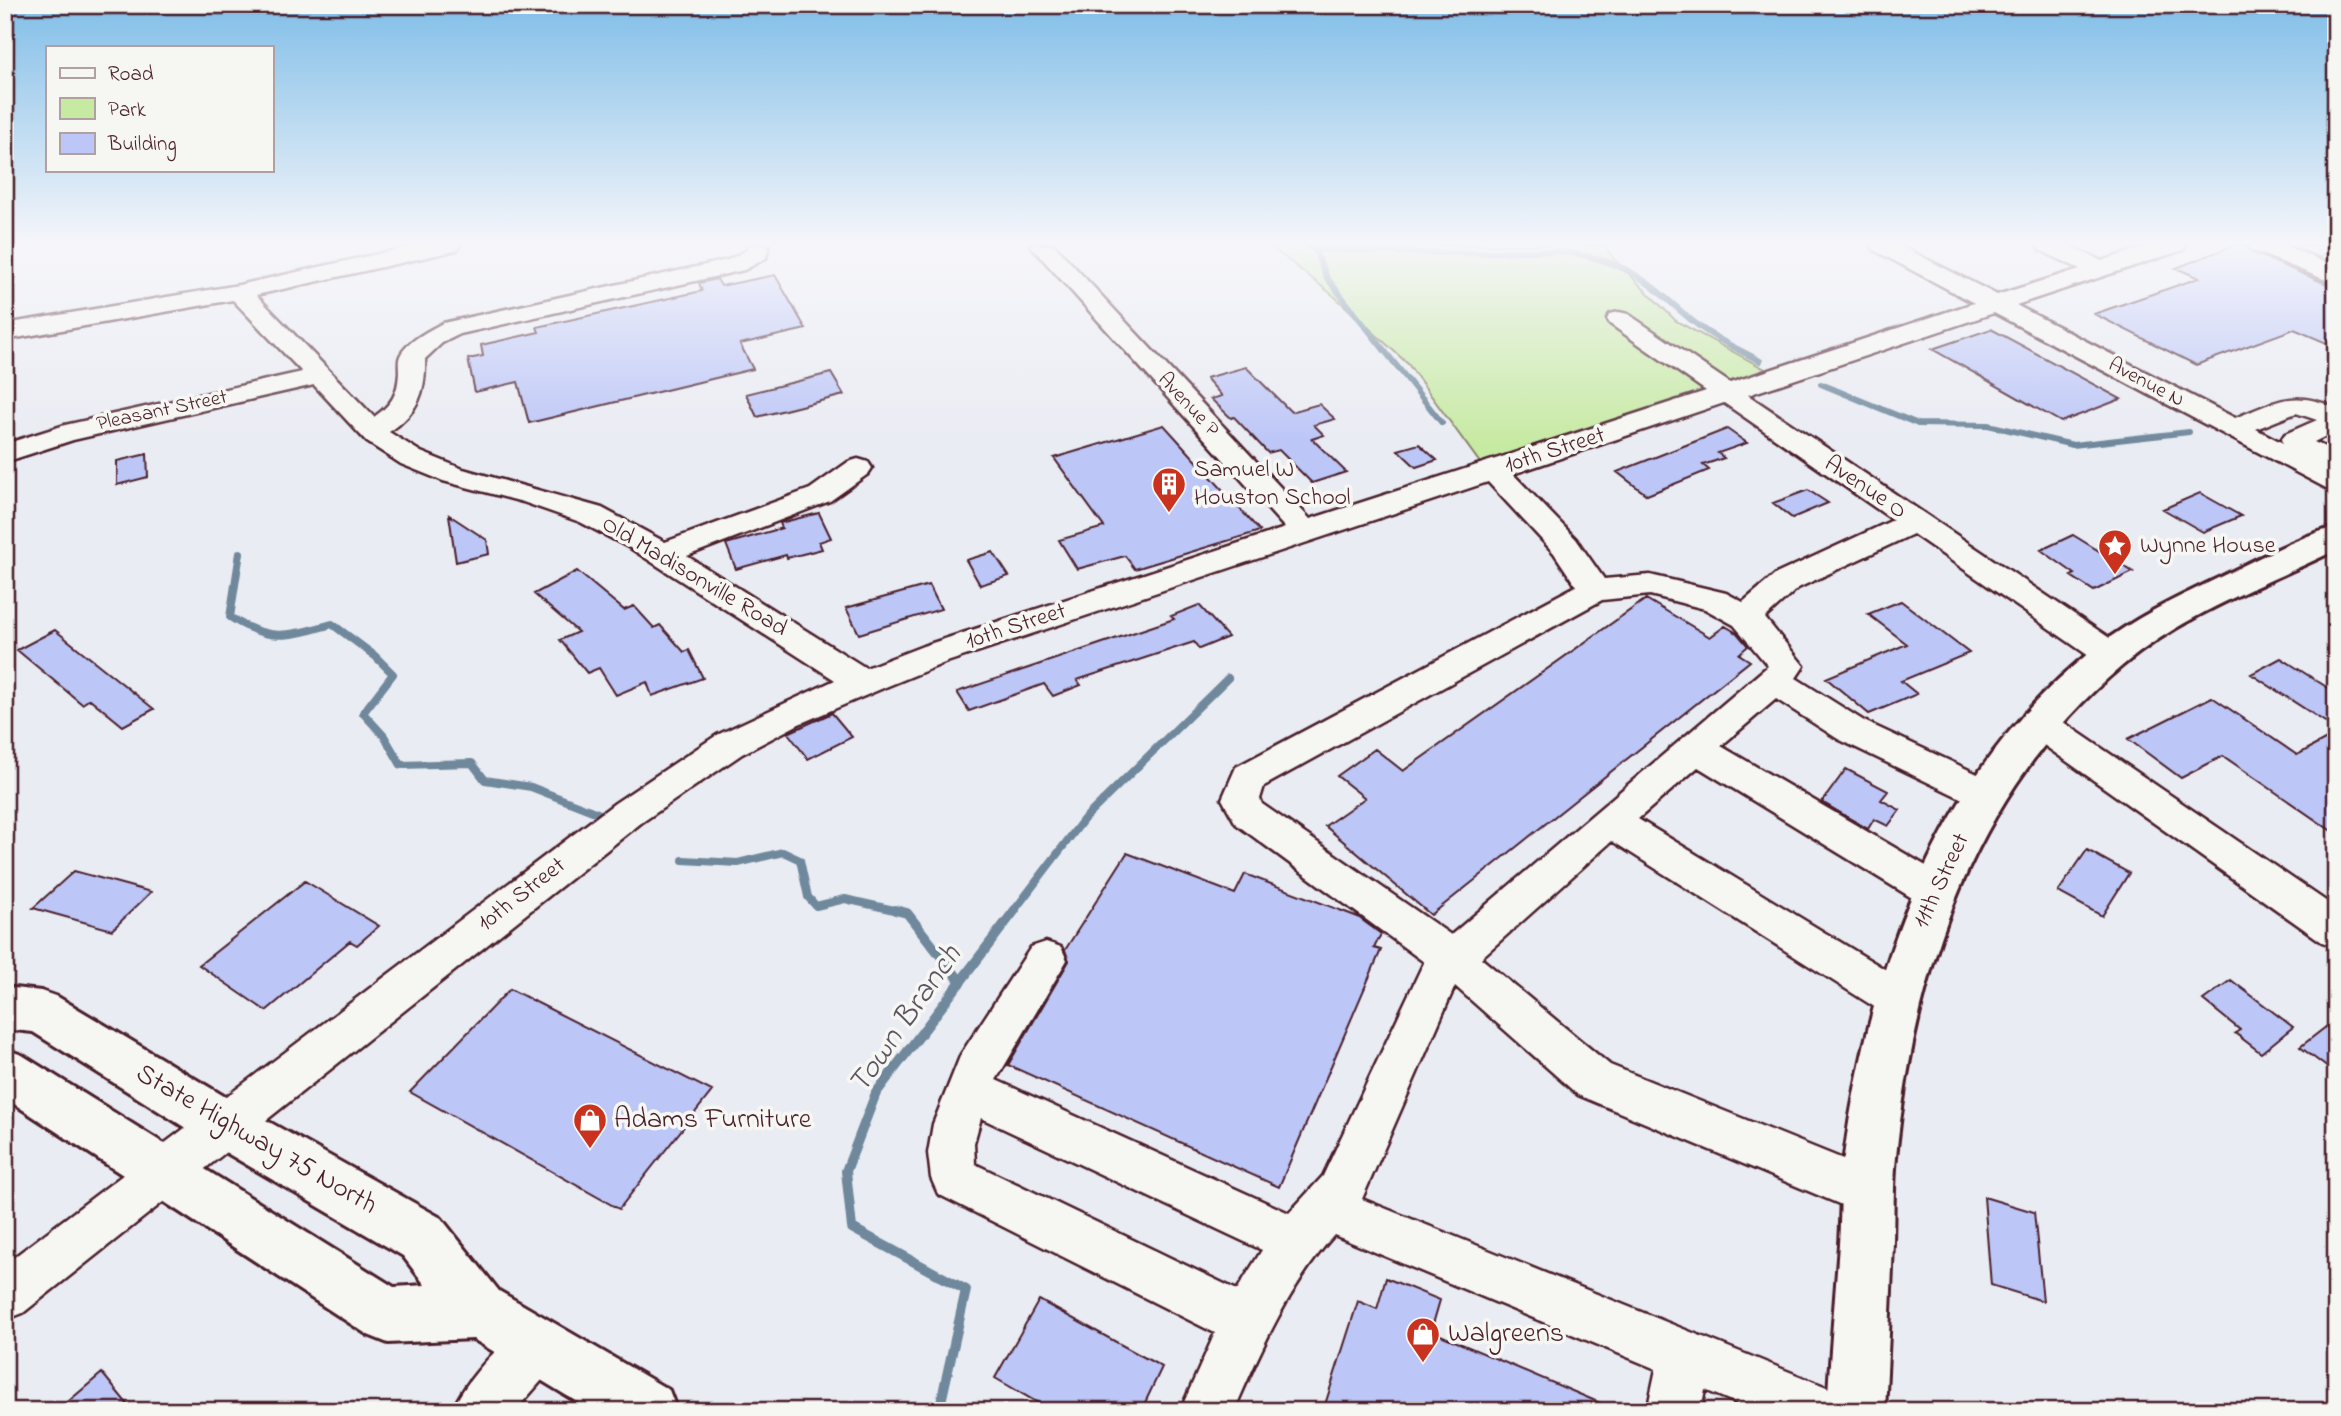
<svg xmlns="http://www.w3.org/2000/svg" width="2341" height="1416" viewBox="0 0 2341 1416" font-family="'Indie Flower',sans-serif">
<style>
.green{fill:#c7eaa3;stroke:#888467;stroke-width:2}
.lines{fill:none;stroke-linecap:round;stroke-linejoin:round}
.stream-far2{stroke:#6f889c;stroke-width:6}
.stream-far1{stroke:#6f889c;stroke-width:8}
.stream{stroke:#6f889c;stroke-width:10}
.building{fill:#bcc6f7;stroke:#4a1f2b;stroke-width:2}
.minor-casing{stroke:#4a1f2b;stroke-width:5}
.major-casing{stroke:#4a1f2b;stroke-width:6}
.minor{fill:#f6f6f2;fill-rule:evenodd}
.major{fill:#f6f6f2;fill-rule:evenodd}
.labels{text-anchor:middle;dominant-baseline:central;stroke-width:7;stroke-linejoin:round;paint-order:stroke}
.far-street-label{font-size:21px;fill:#4a1f2b;stroke:#f6f6f2}
.street-label{font-size:24px;fill:#4a1f2b;stroke:#f6f6f2}
.poi-label{font-size:24px;fill:#4a1f2b;stroke:#f6f6f2;text-anchor:start}
.near-poi-label{font-size:28px;fill:#4a1f2b;stroke:#f6f6f2;text-anchor:start}
.near-street-label{font-size:28px;fill:#4a1f2b;stroke:#f6f6f2}
.near-water-label{font-size:32px;font-style:italic;fill:#5c5464;stroke:#f6f6f2}
</style>
<rect width="100%" height="100%" fill="#eaecf3"/>
<filter id="ink" filterUnits="userSpaceOnUse"><feTurbulence type="fractalNoise" baseFrequency=".0143" numOctaves="2"/><feDisplacementMap in="SourceGraphic" scale="14" xChannelSelector="R" yChannelSelector="G"/><feConvolveMatrix kernelMatrix="1 2 1 2 8 2 1 2 1" color-interpolation-filters="sRGB"/></filter>
<g filter="url(#ink)">
<path class="green" d="M1269,245H1604L1614,259L1676,321L1767,370L1483,467L1408,364L1334,296Z"/>
<g class="lines">
<path class="stream-far2" d="M1308,245L1315,250L1327,278L1442,423
M1315,250C1365,249 1415,254 1465,253C1520,252 1565,244 1618,266C1649,279 1670,303 1695,323C1714,339 1739,349 1760,361
M1821,384L1918,424L1988,425L2073,445L2189,432"/>
<path class="stream-far1" d="M240,553L230,617C269,643 289,636 332,624L375,656L393,674L363,713L384,736L401,765L472,763L485,780L531,787L600,814
M683,860L738,863L783,852L800,860L808,897L816,906L845,899L903,912
M1013,912L1084,819L1228,678"/>
<path class="stream" d="M895,910L907,913L961,982
M939,1411L966,1290L852,1228L846,1171L876,1093L1015,910"/>
</g>
<path class="building" d="M2235,245H2245L2251,252L2336,288V347L2294,329L2196,365L2094,314L2199,278L2176,268Z
M2290,245H2331L2320,258Z
M775,275L806,329L740,344L753,369L529,423L518,382L475,392L468,359L483,356L481,345L539,332L537,327L702,291L699,283L717,279L721,286Z
M1991,329L2121,399L2061,422L1932,349Z
M1246,367L1291,412L1319,404L1335,419L1314,425L1324,435L1312,439L1346,472L1312,483L1279,450L1268,453L1234,417L1231,418L1211,399L1222,396L1206,378Z
M831,373L844,395L757,417L746,394Z
M1164,425L1260,531L1135,569L1125,556L1077,569L1059,540L1104,527L1054,458Z
M1727,429L1747,443L1718,453L1724,458L1703,465L1709,470L1647,495L1617,472Z
M1419,444L1437,460L1416,467L1398,450Z
M147,454L148,477L117,485V461Z
M1808,490L1828,503L1792,518L1773,503Z
M2200,493L2241,516L2203,532L2163,509Z
M819,513L831,538L819,542L822,549L787,558L786,555L736,569L726,544L782,528L780,523Z
M449,515L487,540L489,554L456,562Z
M2073,535L2133,572L2094,591L2071,576L2075,574L2041,550Z
M993,552L1009,576L980,585L966,560Z
M577,571L624,610L634,606L654,628L660,625L684,652L689,650L703,678L652,696L647,682L616,695L599,668L587,673L560,640L578,632L534,594Z
M929,585L941,609L859,634L846,608Z
M1646,599L1710,637L1725,626L1737,633L1748,646L1739,654L1750,661L1431,915L1325,826L1365,798L1337,776L1375,749L1403,771Z
M1901,601L1969,653L1901,681L1917,694L1869,714L1826,678L1907,644L1868,614Z
M1199,605L1228,637L1199,649L1194,642L1077,680L1081,685L1053,696L1044,684L969,711L957,692L1174,619L1171,616Z
M55,630L154,709L123,726L90,699L82,704L17,650Z
M2281,658L2336,693V729L2251,674Z
M2212,697L2297,755L2336,734V834L2223,756L2181,778L2128,739Z
M832,713L852,737L808,759L788,733Z
M1846,769L1888,791L1881,800L1900,810L1888,826L1874,819L1868,829L1822,802Z
M2087,850L2129,873L2102,916L2058,892Z
M1127,853L1235,894L1245,874L1358,917L1381,934L1374,948L1381,950L1279,1187L1008,1065L1069,961L1065,950Z
M74,871L151,892L112,930L33,908Z
M305,881L379,926L357,945L350,941L266,1011L199,965Z
M2231,980L2293,1027L2261,1053L2235,1033L2240,1030L2203,1000Z
M510,989L712,1091L619,1209L410,1092Z
M2336,1019V1074L2300,1047Z
M1984,1197L2034,1212L2043,1301L1991,1285Z
M1386,1278L1440,1300L1431,1331L1619,1411H1323L1358,1301L1377,1309Z
M1039,1300L1162,1367L1141,1411H1052L995,1378Z
M102,1373L133,1411H57Z"/>
<g class="lines">
<g class="minor-casing">
<path id="minor" d="M418,245H460L457,250L449,252L256,295L374,417C392,404 398,394 399,372C399,367 398,360 400,356C407,341 430,330 443,323L728,260L747,250V245H769L766,258L744,270L460,334L442,343L425,359C426,392 418,413 389,432L421,452L463,469L602,508L665,542L810,489L848,462L858,459L868,462L872,468L868,474L830,501L687,556L866,668L923,646L1285,528L1030,245H1054L1310,519L1706,391L1610,324L1607,319L1610,314L1619,312L1628,314L1730,383L1974,303L1874,250L1871,245H1899L1997,295L2080,269L2040,250L2037,245H2067L2102,261L2152,245H2186L2183,250L2016,305L2235,418C2276,402 2292,389 2336,408V431L2314,442L2336,452V467L2331,468L2336,470V491L2326,488L1994,313L1748,395L2123,647L2128,655L2123,663L2111,667L2099,663L1913,534L1798,588L1765,618L1804,666L1796,678L1864,721L1999,784L2005,794L1999,804L1986,808L1973,804L1838,739L1776,699L1721,746L1950,880L1956,892L1950,904L1936,908L1922,904L1698,767L1638,819L1914,987L1920,1000L1914,1013L1899,1019L1884,1013L1612,841L1481,958L1610,1065L1885,1176L1892,1193L1885,1210L1868,1216L1578,1095L1455,986L1362,1199L1839,1392L1847,1411H1755L1705,1390L1701,1411H1647L1656,1369L1334,1235C1289,1286 1261,1349 1234,1411H1180L1215,1333L938,1194L931,1178L928,1153L933,1124L961,1054L1031,947L1046,942L1061,947L1067,960L996,1080L1289,1213L1323,1176L1424,962L1236,824L1222,799L1236,767L1576,586L1554,553L1488,482L947,662L888,686L799,724L742,754L641,823L23,1313L5,1320V1264L615,803L717,735L835,680L630,548L580,522L523,502L443,481L401,464L367,442L314,385L73,440L5,462V444L65,425L302,372L233,300L5,340V324L239,285ZM1724,403L1893,520L1776,574L1743,602L1726,593L1650,575L1604,579L1576,539L1513,474ZM2296,413L2317,420L2285,434L2281,440L2283,443L2256,429ZM1650,595L1705,609L1734,625L1768,666L1451,935L1262,804L1260,799L1264,786L1602,600ZM981,1118L1262,1250L1237,1290L975,1164L974,1143Z
M2037,709L2050,713L2336,908V947L2322,942L2024,731L2019,722L2024,713Z
M538,1320L556,1328L564,1346L556,1364L515,1411H452C465,1380 507,1333 538,1320Z"/>
</g>
<g class="major-casing">
<path id="major" d="M2248,245H2283L2336,267V284L2252,250Z
M2336,527V550C2264,585 2184,614 2122,666C1973,791 1915,969 1896,1157C1893,1185 1894,1213 1893,1242C1891,1298 1888,1354 1885,1411H1827C1830,1355 1835,1300 1839,1244C1841,1215 1840,1185 1844,1156C1870,965 1940,766 2098,646C2133,619 2174,599 2214,580C2252,562 2296,537 2336,527Z
M5,987L41,991L58,997L244,1108L441,1218L499,1291L669,1390L677,1411H592L473,1339L388,1343L368,1335L5,1098V1049L22,1055L394,1287L425,1285L403,1256L208,1142L33,1032L5,1029Z"/>
</g>
<use href="#minor" class="minor"/>
<use href="#major" class="major"/>
</g>
</g>
<linearGradient id="sky" x2="0" y2="1"><stop stop-color="#81bee8"/><stop offset="0.55" stop-color="#f6f6fa"/><stop offset="1" stop-color="#f6f6fa" stop-opacity="0"/></linearGradient>
<rect width="2341" height="443" fill="url(#sky)"/>
<defs>
<g id="building-pin" transform="scale(1.75)"><path d="M0 17L-7.5 6A9.5 9.5 0 1 1 7.5 6Z" fill="#c8321e" stroke="#f6f6f2"/><path d="M-4-6H4V6H1V3H-1V6H-4ZM-2.5-4.3h1.7v1.8h-1.7ZM.8-4.3h1.7v1.8H.8ZM-2.5-1h1.7V.8h-1.7ZM.8-1h1.7V.8H.8Z" fill="#fff"/></g>
<g id="sight-pin" transform="scale(1.75)"><path d="M0 17L-7.5 6A9.5 9.5 0 1 1 7.5 6Z" fill="#c8321e" stroke="#f6f6f2"/><path d="M0-6L1.8-2.2L6-1.7L2.9 1.2L3.7 5.4L0 3.3L-3.7 5.4L-2.9 1.2L-6-1.7L-1.8-2.2Z" fill="#fff"/></g>
<g id="shop-pin" transform="scale(1.75)"><path d="M0 17L-7.5 6A9.5 9.5 0 1 1 7.5 6Z" fill="#c8321e" stroke="#f6f6f2"/><path d="M-5-2.5h2.3a2.7 3.5 0 0 1 5.4 0H5L5.5 6h-11ZM-1.5-2.5h3a1.5 2.3 0 0 0-3 0Z" fill="#fff"/></g>
</defs>
<g fill-rule="evenodd">
<use href="#building-pin" x="1169" y="484"/>
<use href="#sight-pin" x="2115" y="546"/>
<use href="#shop-pin" x="590" y="1120"/>
<use href="#shop-pin" x="1423" y="1334"/>
</g>
<g class="labels">
<g class="far-street-label">
<text transform="translate(2146 383) rotate(28)">Avenue N</text>
<text transform="translate(1188 405) rotate(47)">Avenue P</text>
<text transform="translate(162 411) rotate(-12)">Pleasant Street</text>
</g>
<g class="street-label">
<text transform="translate(1555 451) rotate(-18)">10th Street</text>
<text transform="translate(1865 488) rotate(34)">Avenue O</text>
<text transform="translate(694 577) rotate(31)">Old Madisonville Road</text>
<text transform="translate(1016 627) rotate(-18)">10th Street</text>
<text transform="translate(1942 881) rotate(-65)">11th Street</text>
<text transform="translate(522 895) rotate(-38)">10th Street</text>
</g>
<g class="poi-label">
<text x="1194" y="470">Samuel W<tspan x="1194" dy="28">Houston School</tspan></text>
<text x="2140" y="546">Wynne House</text>
</g>
<g class="near-poi-label">
<text x="614" y="1120">Adams Furniture</text>
<text x="1448" y="1334">Walgreens</text>
</g>
<g class="near-street-label">
<text transform="translate(256 1140) rotate(30)">State Highway 75 North</text>
</g>
<g class="near-water-label">
<text transform="translate(906 1020) rotate(-55)">Town Branch</text>
</g>
</g>
<rect width="2341" height="1416" fill="none" stroke="#f6f6f2" stroke-width="28"/>
<rect x="14" y="14" width="2313" height="1388" fill="none" stroke="#4a1f2b" stroke-width="2.5" filter="url(#ink)"/>
<rect x="46" y="46" width="228" height="126" fill="#f6f6f2" stroke="#b1a0a2" stroke-width="2"/>
<rect x="60" y="68" width="35" height="10" fill="#f6f6f2" stroke="#b1a0a2" stroke-width="2"/>
<text x="108" y="80" font-size="21" fill="#4a1f2b">Road</text>
<rect x="60" y="98" width="35" height="21" fill="#c7eaa3" stroke="#b1a0a2" stroke-width="2"/>
<text x="108" y="116" font-size="21" fill="#4a1f2b">Park</text>
<rect x="60" y="133" width="35" height="21" fill="#bcc6f7" stroke="#b1a0a2" stroke-width="2"/>
<text x="108" y="150" font-size="21" fill="#4a1f2b">Building</text>
</svg>
